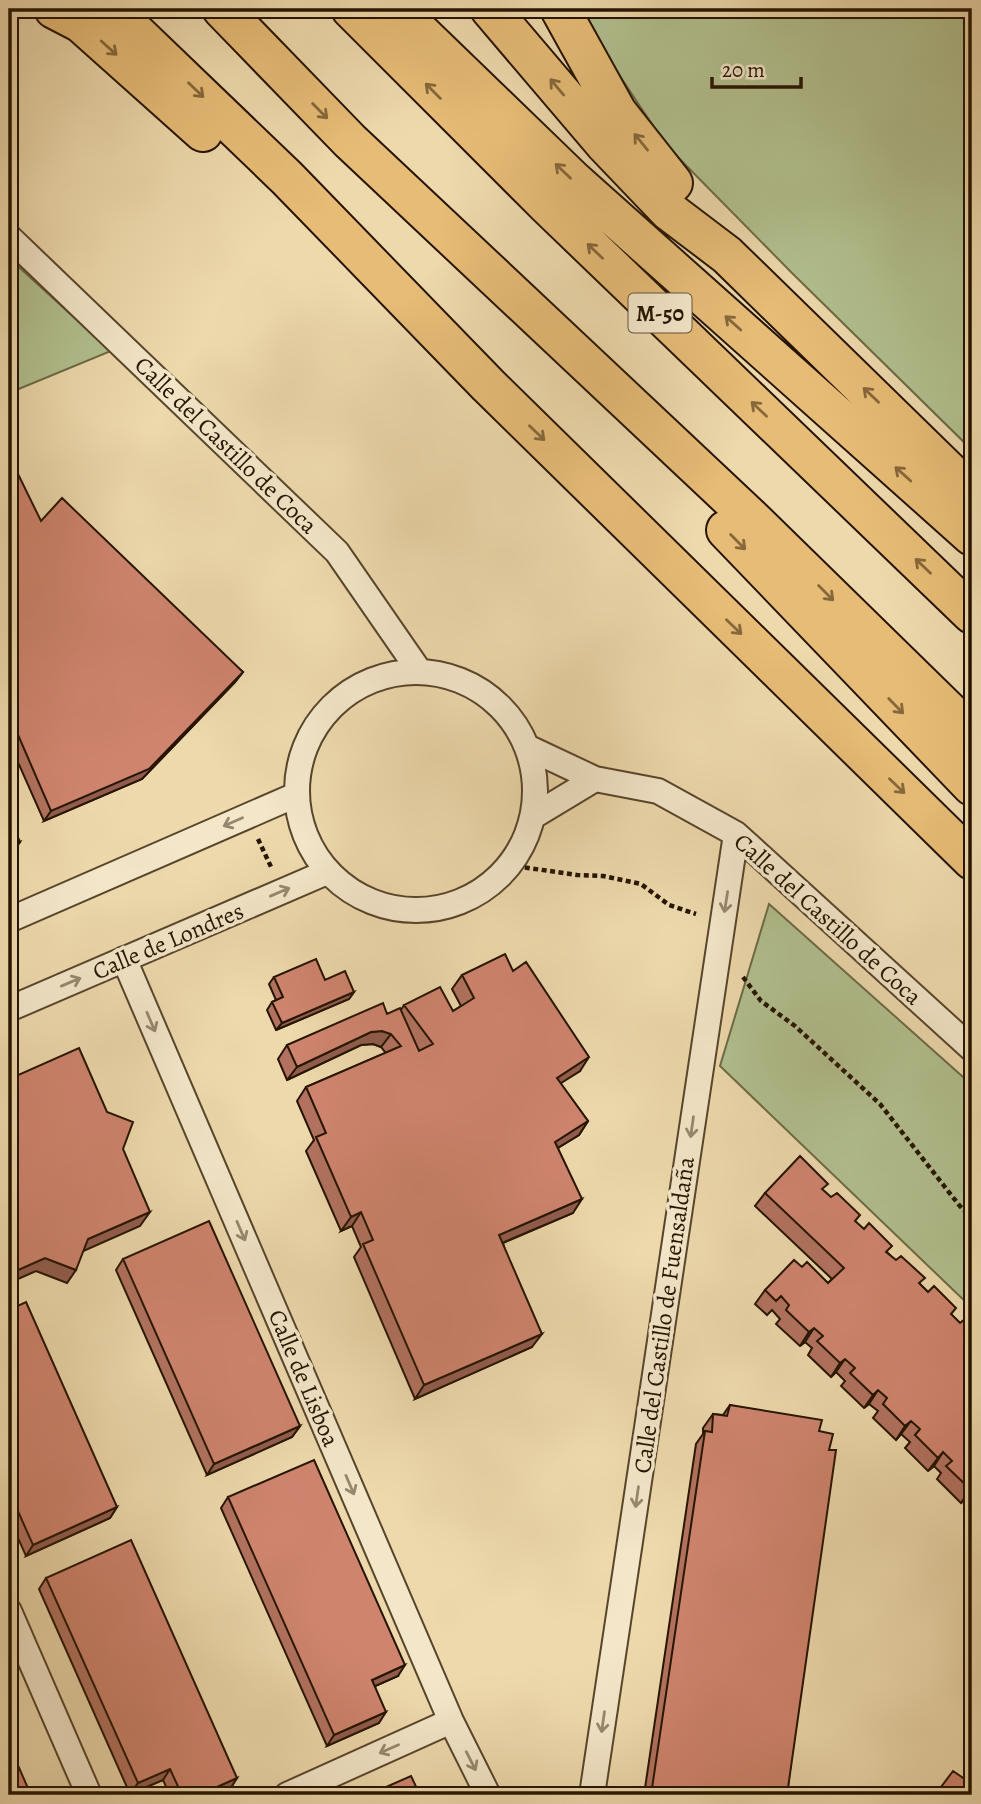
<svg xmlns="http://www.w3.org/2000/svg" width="981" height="1804" viewBox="0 0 981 1804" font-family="Alegreya,serif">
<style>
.green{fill:#b2c08f;stroke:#6c6a48;stroke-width:2}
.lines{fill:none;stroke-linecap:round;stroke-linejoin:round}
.street-casing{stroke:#57452b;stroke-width:28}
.highway-casing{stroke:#251400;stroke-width:42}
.path{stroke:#251400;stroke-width:4.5;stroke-dasharray:5 3.5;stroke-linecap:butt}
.street{stroke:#f3e6c9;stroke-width:24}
.highway{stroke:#e6bc76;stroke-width:38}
.wall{fill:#b2725f;stroke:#251400;stroke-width:2}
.shaded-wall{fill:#915c4d;stroke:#251400;stroke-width:2}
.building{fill:#cf846e;stroke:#251400;stroke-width:2}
.oneway{stroke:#86683b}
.oneway2{stroke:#96886f}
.labels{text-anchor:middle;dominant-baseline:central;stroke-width:7;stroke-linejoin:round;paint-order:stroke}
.shield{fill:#f3e6c9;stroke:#63533c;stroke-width:2}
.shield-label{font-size:23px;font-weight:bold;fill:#251400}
.street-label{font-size:24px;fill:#251400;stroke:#f3e6c9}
</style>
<rect width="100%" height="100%" fill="#edd9ac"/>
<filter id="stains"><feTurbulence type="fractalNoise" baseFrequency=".00286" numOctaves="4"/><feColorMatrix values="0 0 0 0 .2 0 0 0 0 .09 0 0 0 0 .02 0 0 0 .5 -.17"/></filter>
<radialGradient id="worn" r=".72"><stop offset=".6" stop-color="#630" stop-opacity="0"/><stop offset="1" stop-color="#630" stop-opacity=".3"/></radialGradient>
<path class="green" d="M575,9H969L972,38V450L792,273L666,145Z
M9,258L111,351L9,393Z
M769,904L972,1085V1308L720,1066Z"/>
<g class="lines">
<g class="street-casing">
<path id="street" d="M9,237L337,552L420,672
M297 791a119 119 0 1 1 238 0a119 119 0 1 1-238 0Z
M527,747L595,779L658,791L736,834L972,1049
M532,817L595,779
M9,920L296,795
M124,959L451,1721L488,1795
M9,1009L327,872
M9,1611L89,1795
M287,1795L451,1721
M592,1795L736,834"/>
</g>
<g class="highway-casing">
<path id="highway" d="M54,9L81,23L203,132
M111,9L287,178L488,385L972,860
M222,9L350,141L751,518L972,734
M351,9L547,205L972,614
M396,9L574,181L972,536
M490,9L604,143L669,211L727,255L972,494
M560,9L617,112L673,183
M726,530L972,786"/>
</g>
<path class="path" d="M258,839L272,869
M508,865L577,875L603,876L641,884L669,905L696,914
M743,977L761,1001L795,1026L880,1104L959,1205L972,1219"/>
<use href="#street" class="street"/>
<use href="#highway" class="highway"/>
</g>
<path class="wall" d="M9,478L41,521L243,672L235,682L142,779L44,821L9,742Z
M513,971L580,1071L560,1083L588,1121L579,1135L558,1148L573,1213L503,1243L532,1347L415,1399L354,1257L361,1247L352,1226L341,1231L306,1151L314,1140L297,1101L306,1087L386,1053L381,1047L373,1044L361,1045L287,1080L278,1059L287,1045L401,1010L404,1005L453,1011L461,1006L452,989L462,975Z
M274,977L325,980L354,992L349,999L276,1030L267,1010L272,1002L276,1000L269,984Z
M824,1191L960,1323L972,1324V1504L966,1498L961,1503L937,1479L941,1473L934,1466L928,1471L905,1448L910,1442L901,1434L896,1440L873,1418L878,1411L869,1404L864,1408L841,1386L845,1381L836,1372L831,1377L808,1355L812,1348L805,1342L800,1346L776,1324L780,1319L772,1310L767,1315L755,1304L765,1290L802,1267L828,1283L832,1279L755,1206L765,1193Z
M123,1259L300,1426L292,1437L207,1475L116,1270Z
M9,1310L117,1507L110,1518L26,1556L9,1518Z
M730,1405L819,1431L829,1450L787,1795H644L696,1444L703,1434V1428L713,1414L723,1415Z
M228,1497L398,1676L375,1686L379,1723L327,1746L221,1508Z
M46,1578L237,1778L230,1789L215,1795H170L163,1780L130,1794L39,1589Z"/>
<path class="shaded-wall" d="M243,672L235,682L142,779L44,821L51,811Z
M20,842L13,853L9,855V847Z
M354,992L349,999L276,1030L282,1023Z
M382,1031L391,1034L381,1047L373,1044L361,1045L287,1080L297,1067L371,1032Z
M589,1057L580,1071L547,1092L557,1078Z
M588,1121L579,1135L546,1155L555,1142Z
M582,1199L573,1213L490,1248L499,1235Z
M150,1212L140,1226L79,1253L88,1239Z
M361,1212L352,1226L341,1231L351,1217Z
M45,1258L76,1270L67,1283L36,1271L9,1283V1274Z
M814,1328L805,1342L800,1346L809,1332Z
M542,1334L532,1347L415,1399L424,1385Z
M845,1359L836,1372L831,1377L840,1363Z
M878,1390L869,1404L864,1408L873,1395Z
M911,1421L901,1434L896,1440L905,1426Z
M300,1426L292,1437L207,1475L214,1464Z
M943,1452L934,1466L928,1471L938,1458Z
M972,1488L966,1498L961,1503L970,1489Z
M117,1507L110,1518L26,1556L33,1545Z
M405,1665L398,1676L364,1691L372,1680Z
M386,1712L379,1723L327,1746L334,1735Z
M170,1769L163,1780L130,1794L138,1783Z
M237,1778L230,1789L215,1795H199Z"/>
<path class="building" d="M18,474L41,521L62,498L243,672L149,769L51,811L9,714V478Z
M9,817L20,842L9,847Z
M505,954L513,971L526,962L589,1057L557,1078L588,1121L555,1142L582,1199L499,1235L542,1334L424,1385L363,1244L373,1240L361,1212L351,1217L316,1137L326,1133L306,1087L401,1046L391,1034L382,1031L371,1032L297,1067L287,1045L383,1003L387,1014L400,1008L419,1051L433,1044L404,1005L440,987L453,1011L474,998L462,975Z
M316,959L325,980L345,971L354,992L282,1023L272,1002L283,997L274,977Z
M79,1048L107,1112L133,1122L123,1149L150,1212L88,1239L76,1270L45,1258L9,1274V1075L14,1077Z
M800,1156L828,1184L822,1189L831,1197L837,1193L860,1215L855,1221L864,1229L869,1223L892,1246L886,1252L896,1260L901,1256L925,1278L919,1283L928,1292L934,1286L956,1308L951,1314L960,1323L966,1318L972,1324V1488L970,1489L946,1466L952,1461L943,1452L938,1458L915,1435L920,1429L911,1421L905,1426L883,1404L887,1398L878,1390L873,1395L850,1373L855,1368L845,1359L840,1363L817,1341L823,1336L814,1328L809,1332L786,1310L789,1305L781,1296L776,1301L765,1290L794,1260L802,1267L807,1262L828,1283L844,1268L765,1193Z
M209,1221L300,1426L214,1464L123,1259Z
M26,1302L117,1507L33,1545L9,1491V1310Z
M730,1405L822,1420L819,1431L833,1434L829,1450H836L787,1795H651L705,1431L712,1432L713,1414L727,1416Z
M314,1460L405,1665L372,1680L386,1712L334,1735L228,1497Z
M131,1540L237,1778L199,1795H182L170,1769L138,1783L46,1578Z
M9,1745L31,1795H9Z
M953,1771L972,1784V1795H935Z
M411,1776L420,1795H368Z"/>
<defs><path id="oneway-shaft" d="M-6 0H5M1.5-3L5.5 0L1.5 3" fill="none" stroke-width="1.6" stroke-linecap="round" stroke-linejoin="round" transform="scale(1.75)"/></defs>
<g class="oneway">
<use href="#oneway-shaft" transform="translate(109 48) rotate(42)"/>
<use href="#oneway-shaft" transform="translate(557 87) rotate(-130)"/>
<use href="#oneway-shaft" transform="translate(196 90) rotate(44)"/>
<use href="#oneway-shaft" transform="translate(433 91) rotate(-135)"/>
<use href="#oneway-shaft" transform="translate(320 111) rotate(45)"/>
<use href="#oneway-shaft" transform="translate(641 142) rotate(-129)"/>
<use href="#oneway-shaft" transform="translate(563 171) rotate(-136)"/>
<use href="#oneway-shaft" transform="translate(595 251) rotate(-136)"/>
<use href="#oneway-shaft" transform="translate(733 323) rotate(-138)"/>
<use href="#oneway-shaft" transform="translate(871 395) rotate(-136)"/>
<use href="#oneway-shaft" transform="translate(759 409) rotate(-136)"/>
<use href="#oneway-shaft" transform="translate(537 433) rotate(44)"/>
<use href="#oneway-shaft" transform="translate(903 474) rotate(-138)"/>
<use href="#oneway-shaft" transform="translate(738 542) rotate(45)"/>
<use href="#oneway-shaft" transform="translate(923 566) rotate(-136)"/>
<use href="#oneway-shaft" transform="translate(826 593) rotate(45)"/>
<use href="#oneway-shaft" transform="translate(734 627) rotate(44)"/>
<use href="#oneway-shaft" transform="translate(896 706) rotate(46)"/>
<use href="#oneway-shaft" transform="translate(897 786) rotate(44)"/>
</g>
<g class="oneway2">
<use href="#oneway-shaft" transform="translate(233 822) rotate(156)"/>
<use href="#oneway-shaft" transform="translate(280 892) rotate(-23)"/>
<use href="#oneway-shaft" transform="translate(726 902) rotate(99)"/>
<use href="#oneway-shaft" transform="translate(71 982) rotate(-23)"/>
<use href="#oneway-shaft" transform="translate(151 1022) rotate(67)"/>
<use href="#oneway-shaft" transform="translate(692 1127) rotate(98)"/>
<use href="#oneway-shaft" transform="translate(241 1231) rotate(67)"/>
<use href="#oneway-shaft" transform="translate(350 1485) rotate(67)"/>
<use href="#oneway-shaft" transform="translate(637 1497) rotate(98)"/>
<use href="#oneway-shaft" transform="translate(603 1722) rotate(98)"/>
<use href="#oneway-shaft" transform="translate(389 1749) rotate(156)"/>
<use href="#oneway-shaft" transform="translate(471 1761) rotate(63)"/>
</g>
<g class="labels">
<rect class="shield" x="628.5" y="293.5" width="63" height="39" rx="5"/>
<g class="shield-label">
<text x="660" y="313">M-50</text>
</g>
<g class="street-label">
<text transform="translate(226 445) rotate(44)">Calle del Castillo de Coca</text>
<text transform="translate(828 919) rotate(42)">Calle del Castillo de Coca</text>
<text transform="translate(168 941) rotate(-23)">Calle de Londres</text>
<text transform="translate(664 1315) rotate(-82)">Calle del Castillo de Fuensaldaña</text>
<text transform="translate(304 1378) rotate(67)">Calle de Lisboa</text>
</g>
</g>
<rect width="981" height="1804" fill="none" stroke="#edd9ac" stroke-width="35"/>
<rect x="10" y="10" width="960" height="1783" fill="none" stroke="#251400" stroke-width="3.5"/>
<rect x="18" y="18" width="946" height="1769" fill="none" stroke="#251400" stroke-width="2"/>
<path d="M712 77v10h89v-10" fill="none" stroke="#251400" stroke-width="3.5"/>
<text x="722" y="77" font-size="21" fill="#251400" stroke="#f3e6c9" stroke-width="5" paint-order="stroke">20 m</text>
<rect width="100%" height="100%" filter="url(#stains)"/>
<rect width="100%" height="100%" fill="url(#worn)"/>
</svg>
